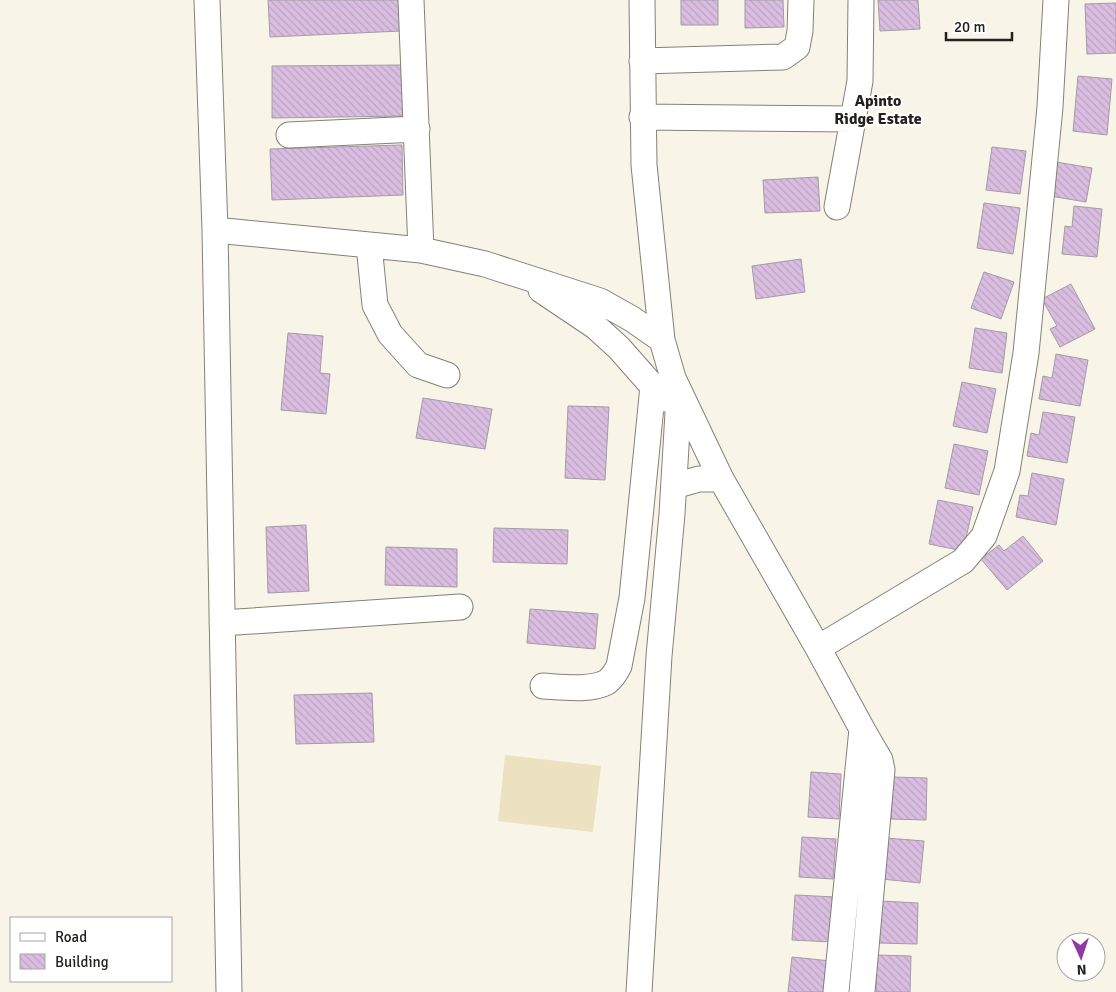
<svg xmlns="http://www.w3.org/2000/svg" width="1116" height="992" viewBox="0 0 1116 992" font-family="Signika,sans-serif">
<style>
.garden{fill:#ece1c1}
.building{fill:url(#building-back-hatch);stroke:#a39ba5}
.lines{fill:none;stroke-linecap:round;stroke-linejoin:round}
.street-casing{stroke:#848076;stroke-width:27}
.street{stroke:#fff;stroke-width:25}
.labels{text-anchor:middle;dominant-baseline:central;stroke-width:4.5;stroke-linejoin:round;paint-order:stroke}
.neighbourhood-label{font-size:16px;font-weight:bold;fill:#22211d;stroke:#fff}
</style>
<defs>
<pattern id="building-back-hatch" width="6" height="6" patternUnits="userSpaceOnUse" patternTransform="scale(1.25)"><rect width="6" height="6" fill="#dabee1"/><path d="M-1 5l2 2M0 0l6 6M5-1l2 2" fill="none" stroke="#bba3c1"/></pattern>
</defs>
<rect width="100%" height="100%" fill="#f8f5e8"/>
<path class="garden" d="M505,755L601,766L593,832L498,821Z"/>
<path class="building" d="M268,0H399L401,31L270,37Z
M681,0H718V25H681Z
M745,0H783L784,27L745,28Z
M878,0H918L920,29L880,31Z
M1116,3V53L1087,54L1085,4Z
M403,65V116L272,118V66Z
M1078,76L1112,79L1107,135L1073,131Z
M402,145L403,195L272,200L270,149Z
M992,147L1026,151L1020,194L986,190Z
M1056,162L1092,168L1086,202L1050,196Z
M818,177L820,211L765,213L763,180Z
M984,203L1020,208L1013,254L977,248Z
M1074,206L1102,209L1097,257L1062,254L1065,226L1072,227Z
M801,259L805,292L756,299L752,266Z
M984,272L1014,282L1001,319L971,308Z
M1071,284L1095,329L1060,347L1050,329L1057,326L1042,299Z
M975,328L1007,333L1002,373L969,368Z
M288,333L323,336L320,373L330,374L326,414L281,410Z
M1056,354L1088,360L1080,406L1039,399L1043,376L1052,378Z
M962,382L996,389L987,433L953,426Z
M423,398L492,409L485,449L416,438Z
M568,406L609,407L605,480L565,478Z
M1043,412L1075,417L1067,463L1027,456L1031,433L1039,435Z
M954,444L988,451L979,495L945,488Z
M1032,473L1064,479L1056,525L1016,517L1020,495L1028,496Z
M938,500L973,507L963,551L929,544Z
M306,525L309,591L268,593L266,527Z
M494,528L568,530L567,564L493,562Z
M1023,536L1043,561L1007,590L981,559L999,545L1004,551Z
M386,547L457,549V587L385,585Z
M530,609L598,614L595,649L527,643Z
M372,693L374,742L296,744L294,695Z
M811,772L841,774L839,819L808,817Z
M893,777L927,778L926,820L891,819Z
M802,837L836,839L833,879L799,877Z
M886,838L924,841L920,883L882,879Z
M795,895L835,897L832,942L792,940Z
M881,901L918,903L917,944L879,943Z
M877,955L911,956L910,992H876Z
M792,957L831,961L828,992H788Z"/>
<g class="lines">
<g class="street-casing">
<path id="street" d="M207,0L215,230L229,992
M411,0L421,250
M642,0L644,165L662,340L673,378L721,479L818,648L862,729L836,992
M642,61L783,57L797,47L800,31L801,0
M642,117L854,119
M289,135L417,129
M837,207L860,81L861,0
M215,230L421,250L485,264L600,301L632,319L662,340
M369,245L375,305L390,334L418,365L447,375
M541,290L596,327L619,348L664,399
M674,486L699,479H721
M222,623L460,607
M818,648L963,561L984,536L1007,471L1026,353L1050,107L1056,0
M543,686C561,687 591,691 607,682C612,678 616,672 619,666L632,598L653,386
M862,729L880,760L882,770L862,992
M639,992L659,656L672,514L679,396"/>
</g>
<use href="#street" class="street"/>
</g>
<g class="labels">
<g class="neighbourhood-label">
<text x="878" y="101">Apinto<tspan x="878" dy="18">Ridge Estate</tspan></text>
</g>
</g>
<rect x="10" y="917" width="162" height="65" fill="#ffffff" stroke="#a7a6a5"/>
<rect x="20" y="933" width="25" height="8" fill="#ffffff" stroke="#a7a6a5"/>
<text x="55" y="942" font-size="15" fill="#22211d">Road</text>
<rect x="20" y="954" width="25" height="15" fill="url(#building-back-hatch)" stroke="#a7a6a5"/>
<text x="55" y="967" font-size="15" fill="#22211d">Building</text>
<g transform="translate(1081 957) rotate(177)"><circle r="24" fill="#ffffff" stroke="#a7a6a5"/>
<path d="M0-4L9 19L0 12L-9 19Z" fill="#9038a4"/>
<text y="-8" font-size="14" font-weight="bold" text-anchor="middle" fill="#22211d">N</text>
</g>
<path d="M946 32v8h66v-8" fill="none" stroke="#22211d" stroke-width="2.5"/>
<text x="954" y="32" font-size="15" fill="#22211d" stroke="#ffffff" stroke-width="4" paint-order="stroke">20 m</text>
</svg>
